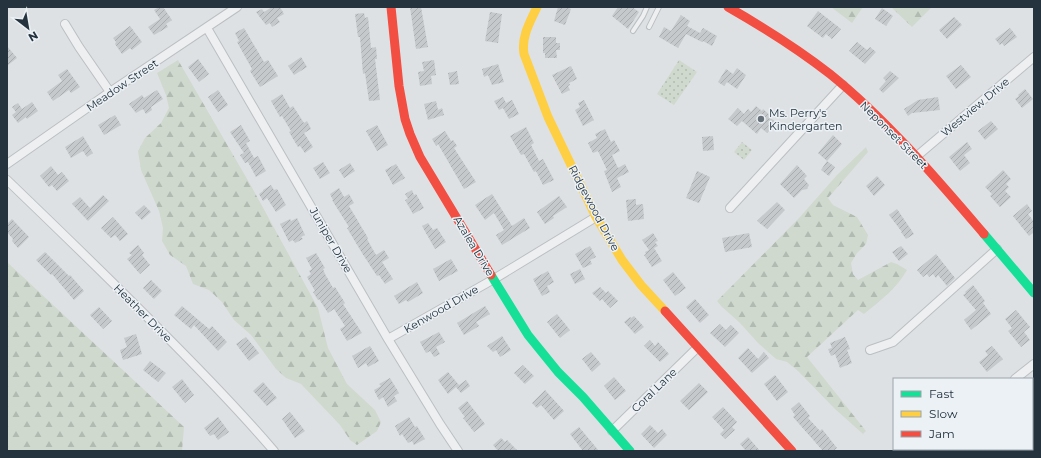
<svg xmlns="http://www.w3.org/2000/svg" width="1041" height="458" viewBox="0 0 1041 458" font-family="Montserrat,sans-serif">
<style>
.forest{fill:url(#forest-firs)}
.park{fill:url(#park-dots)}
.building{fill:url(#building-hatch)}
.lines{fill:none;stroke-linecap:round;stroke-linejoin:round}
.lane-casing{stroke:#bcbfc2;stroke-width:6}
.street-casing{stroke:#bcbfc2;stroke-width:10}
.lane{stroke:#edeff1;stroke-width:4}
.street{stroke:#edeff1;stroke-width:8}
.fast{stroke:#16e098;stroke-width:9}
.slow{stroke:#ffcf43;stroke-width:9}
.jam{stroke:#f24e42;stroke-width:9}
.poi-dot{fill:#657078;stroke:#ebf1f5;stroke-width:1.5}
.labels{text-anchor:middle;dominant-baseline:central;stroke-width:3;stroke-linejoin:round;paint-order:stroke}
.street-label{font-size:11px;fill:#24333e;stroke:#ebf1f5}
.poi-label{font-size:11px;fill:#24333e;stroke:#ebf1f5;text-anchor:start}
</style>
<defs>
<pattern id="forest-firs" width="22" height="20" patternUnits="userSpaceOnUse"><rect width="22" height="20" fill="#d0d9ce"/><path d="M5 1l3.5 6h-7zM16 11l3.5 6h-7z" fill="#b2bbb2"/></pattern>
<pattern id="park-dots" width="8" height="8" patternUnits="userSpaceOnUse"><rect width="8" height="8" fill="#d0d9ce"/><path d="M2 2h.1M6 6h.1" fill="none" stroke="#b2bbb2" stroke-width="1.8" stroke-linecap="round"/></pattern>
<pattern id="building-hatch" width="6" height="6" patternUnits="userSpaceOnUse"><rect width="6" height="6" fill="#c6c9cc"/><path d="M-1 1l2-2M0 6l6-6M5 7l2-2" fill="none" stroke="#aaadb0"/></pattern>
</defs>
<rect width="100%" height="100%" fill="#dee1e4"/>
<path class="forest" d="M831,7H863L852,23Z
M891,7H932L912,27Z
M178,60L250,184L318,308L328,348L347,384L375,410L381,422L377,431L357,445L350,440L340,425L301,384L286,378L276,369L251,335L234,320L222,302L209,290L193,284L186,266L170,255L162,241L163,228L159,211L141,170L138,151L145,138L161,123L169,108L166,95L157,73Z
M866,147L868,152L828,198L833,205L857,217L868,235L866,244L857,253L851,263L853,274L858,280L891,262L897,264L907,270C897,288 880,301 864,314L858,310L807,357L866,431L863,434L835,409L798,371L787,362L776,359L758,343L740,323L721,306L717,301L800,217L837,175Z
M7,262L184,427L182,451H7Z"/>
<path class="park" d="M679,60L697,72L674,105L657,94Z
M742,142L752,150L744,160L734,152Z"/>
<path class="building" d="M159,7H163L172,20L166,24L168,27L154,35L148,27L160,19L154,10Z
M272,7H280L284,14L277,18L280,22L272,27L270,23L266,25L256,12L262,9L264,12Z
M410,7H421L428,47L416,49Z
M558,7H567L571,9L565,25L554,21Z
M618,7H632L639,12L628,29L612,16Z
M882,8L893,16L886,26L875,19Z
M818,11L841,29L832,39L826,34L823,38L807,26Z
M490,12L502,14L498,43L485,41Z
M364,13L365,18L368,17L371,48L376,47L377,59H375L380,100L369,101L365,73L363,74L360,37H358L355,14Z
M681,15L690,21L687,26L700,33L703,28L717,36L712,46L703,41L702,42L686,34L678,48L659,37L664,27L671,31Z
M954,17L962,25L947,39L939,30Z
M130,26L142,42L132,50L130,48L122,54L115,44L116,42L113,38Z
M244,28L264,62L268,60L278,76L260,87L250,71L252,69L237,42L239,41L235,33Z
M1010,28L1017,37L1004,46L1002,43L1000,45L995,39Z
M543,37H556V43H560V50H556L557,58H545V53H543Z
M857,42L867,50L870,47L876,52L865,64L849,51Z
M7,46L17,58L7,66Z
M301,57L307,67L294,75L288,66Z
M198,59L209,74L199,82L188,67Z
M434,60L436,75L431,76L432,84L420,86L418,72L424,71L422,62Z
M498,64L504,82L492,85L488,75L484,77L482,69Z
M961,65L971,77L956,89L946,76Z
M571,66L577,79L569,83L570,85L568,86L570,90L562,94L552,75Z
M737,68L746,75L737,89L727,82L724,86L718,82L726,69L733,74Z
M67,69L80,87L71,93L69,90L53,101L47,92L62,81L58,75Z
M457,71L459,84L450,85L448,73Z
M890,71L899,78L883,93L879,89L886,81L883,78Z
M1025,89L1033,99L1022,108L1015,99L1019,96L1018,95Z
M157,90L163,99L151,107L152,110L146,114L143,109L136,113L129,104L142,95L144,98Z
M218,90L228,105L218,112L208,97Z
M282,94L290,108L293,106L304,123L307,121L311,129L304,133L313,147L305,153L300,146L298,147L289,132L291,131L282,116L280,117L271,101Z
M503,97L506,103L512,100L519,114L509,119L503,108L499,110L494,101Z
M938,97L940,110L912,113L908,116L904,109L918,100Z
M584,100L594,120L583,126L575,110L580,107L578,103Z
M436,101L438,110L442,108L444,115L428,120L424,104Z
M32,102L38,111L27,119L26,117L18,123L12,115L16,112L12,107L18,103L22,109Z
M756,106L762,111L763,109L772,117L771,118L776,123L767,133L761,128L757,134L742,121L737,126L728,119L738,108L744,114L748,109L751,112Z
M115,115L121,125L104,135L98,125Z
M991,121L998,129L985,140L978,131Z
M241,125L250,141L246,143L254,158L258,156L266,171L256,177L248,162L245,163L240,155L244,153L230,132Z
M377,125L388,145L377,151L366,131Z
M526,127L534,143L531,145L539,161L543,159L554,180L543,185L536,171L534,172L524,154L521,155L510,136Z
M605,129L611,142L614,140L620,151L612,155L618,168L625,164L629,172L617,178L621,187L612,192L604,171L607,170L598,151L593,153L588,143L597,138L595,134Z
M445,131L451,141L453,140L457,146L454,148L476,182L464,189L438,144L436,146L432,139Z
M833,135L842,144L827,161L818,153Z
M83,136L93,153L87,157L83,151L71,158L65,147Z
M713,136L714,150L703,151L702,137Z
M967,142L972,149L964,155L970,163L960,171L949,157Z
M827,161L835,167L829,176L821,170Z
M323,162L330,173L320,179L313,168Z
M350,163L355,171L344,178L339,170Z
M396,164L405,178L393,185L385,170Z
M797,165L807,176L804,179L809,185L807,189L802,190L794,198L780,184Z
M51,166L58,175L62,172L69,181L57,191L52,185L49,187L40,176Z
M1003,170L1011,179L1006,184L1009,187L1005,191L1011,197L1000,207L990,196L992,194L985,187Z
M697,171L710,177L699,203L686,198Z
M877,176L885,185L874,196L866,186Z
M271,185L274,190L277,189L286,205L276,212L267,198L263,201L259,194L263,191V190Z
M339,188L344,197L349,194L354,203L349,206L368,238L367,239L376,255L384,250L389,258L382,262L393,279L385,284L379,275L377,276L362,253L347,228L349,227L332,200H333L330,194Z
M412,190L414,195L416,194L424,208L413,214L405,200L408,199L405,194Z
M492,194L512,226L524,218L530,228L502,245L496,235L504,230L494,213L485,220L475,205Z
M103,195L109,201L88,221L72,204L80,197L90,208Z
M559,196L567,207L553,216L554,218L545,224L537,212Z
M636,199V205L643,204L644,219L628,221L626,200Z
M777,202L785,210L767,229L757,221Z
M1027,204L1032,211L1028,214L1034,222V232L1029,236L1013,216Z
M144,205L151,212L142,220L135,213Z
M897,209L914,234L906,239L901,232H902L889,215Z
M113,217L128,234L120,241L115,235L111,238L101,228Z
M297,218L305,235L301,237L303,239L295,243L293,240L289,242L280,224L290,219L291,221Z
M12,219L29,237L18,248L12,241L13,239L7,232V224Z
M428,223L433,230L437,228L446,242L435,249L422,226Z
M653,233L658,241L655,242L658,246L654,248L662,261L652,267L644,255L646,254L645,252L649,250L642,240Z
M749,233L752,247L725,252L722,238Z
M138,245L144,253L142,255L150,265L140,274L127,259L132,255L129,253Z
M590,246L596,257L590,260L592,264L583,268L575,254Z
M901,246L908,254L899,261L892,252Z
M45,252L69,276L70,275L84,291L74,300L52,274L51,275L36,260Z
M316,253L325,268L323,269L325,274L333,288L335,287L345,303L343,304L362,333L347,341L340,329L345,326L334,309L328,313L319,299L318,300L313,292L315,291L307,277L311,274L309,271L312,269L306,258Z
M936,254L955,278L947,286L938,275L936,278L933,274L929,277L927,274L923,277L917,270Z
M451,259L458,271L439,281L433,269Z
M580,269L585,279L575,284L570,274Z
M548,271L554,282L547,286L550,292L542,296L533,279Z
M673,272L686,288L675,296L663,280Z
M151,280L162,291L154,299L143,288Z
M417,282L423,293L408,302L406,300L399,304L394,296Z
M973,285L985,301L983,303L991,314L971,330L964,320L976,310L963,295L966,293L965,292Z
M600,287L606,293L608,291L618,301L610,308L602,299L600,301L592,293Z
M695,299L709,315L700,323L686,307Z
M182,306L209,329L212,326L227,342L218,351L194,325L191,329L174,315Z
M485,306L490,314L476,322L479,326L464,335L457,323Z
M99,307L112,321L103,329L90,315Z
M1016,310L1030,327L1024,332L1030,340L1021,347L1008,331L1012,328L1005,319Z
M557,314L570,330L560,338L547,322Z
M634,316L644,327L635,334L624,322L630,317L631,318Z
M720,324L726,330L731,325L739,333L725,347L710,333Z
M439,332L445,342L436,347L440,354L434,357L430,351L426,353L420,342Z
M136,334L142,354L123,360L120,350L127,347L124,338Z
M502,336L511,350L500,357L496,350L493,352L487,346Z
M246,337L259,353L249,361L236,344Z
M845,337L850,349L847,350L852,363L840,368L835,354L831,356L828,349L832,348L830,343Z
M650,340L655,346L658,342L669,354L660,362L644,346Z
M370,346L379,361L368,367L366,363L358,368L352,356Z
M992,346L1003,359L987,372L979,362L988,355L985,351Z
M748,348L758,359L764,352L769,358L752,373L738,358Z
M591,352L601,364L592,372L582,359Z
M150,361L166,373L158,382L143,370Z
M523,365L534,376L525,384L514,373Z
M448,372L459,385L466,380L470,386L461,393L456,387L448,394L438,380Z
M775,375L788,392L777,401L764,384Z
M614,377L626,391L615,400L604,386Z
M390,378L399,393L394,396L397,401L388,407L383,397L379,400L374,390L381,386L379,384Z
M182,379L194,395L185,403L172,387Z
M263,382L277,398L267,406L253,391Z
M699,383L708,392L689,410L680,401Z
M545,390L564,411L554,420L541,405L537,408L532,403Z
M467,401L485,424L474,432L463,418L465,417L458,408Z
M799,402L810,416L808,418L820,431L822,429L837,448L833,451H823L793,417L795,415L791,409Z
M723,407L737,422L732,427L735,430L725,439L720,434L724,430L712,417Z
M290,412L305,431L295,438L282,419Z
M218,417L229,432L218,440L214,434L210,436L204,428Z
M409,417L415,427L417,426L425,439L414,445L412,441L408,443L402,434L400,436L395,426Z
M650,425L658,433L662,429L667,435L654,448L641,434Z
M579,427L599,451H583L570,434Z
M748,437L760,451H746L740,444Z
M501,438L505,442L507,440L518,451H498L493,445Z"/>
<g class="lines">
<g class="lane-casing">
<path id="lane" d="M649,27L659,7
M633,31L643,16L647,7"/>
</g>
<g class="street-casing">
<path id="street" d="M65,24L79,47L110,92
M207,28L388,339L440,424L458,451
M917,156L1034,57
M7,164L110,92L237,7
M7,180C59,230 111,280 161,331C200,370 238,409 274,451
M730,208L843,85
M388,339L494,279L596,217
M870,350L893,342L997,249
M1015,379L1034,364
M612,431L697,348
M989,449L990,451"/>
</g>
<use href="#lane" class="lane"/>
<use href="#street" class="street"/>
<path class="fast" d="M984,234L1034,293
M491,275L528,335L558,372L583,397L630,451"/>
<path class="slow" d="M537,7C530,22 521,37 524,54L548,117L596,217L622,260L641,285L665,311"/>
<path class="jam" d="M391,7L399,86L405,119L410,134L420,157L491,275
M728,7C763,27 798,49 830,74C887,120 936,178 984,234
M665,311L792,451"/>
</g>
<circle class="poi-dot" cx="761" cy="119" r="4"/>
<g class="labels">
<g class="street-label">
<text transform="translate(122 85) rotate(-34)">Meadow Street</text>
<text transform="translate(975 107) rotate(-40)">Westview Drive</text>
<text transform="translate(894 135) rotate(45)">Neponset Street</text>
<text transform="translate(594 208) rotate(62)">Ridgewood Drive</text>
<text transform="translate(331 240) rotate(60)">Juniper Drive</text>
<text transform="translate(474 246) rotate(59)">Azalea Drive</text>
<text transform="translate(441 309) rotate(-30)">Kenwood Drive</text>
<text transform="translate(143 313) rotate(45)">Heather Drive</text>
<text transform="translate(654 390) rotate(-44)">Coral Lane</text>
</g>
<g class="poi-label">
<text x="769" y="113">Ms. Perry's<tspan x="769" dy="13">Kindergarten</tspan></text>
</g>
</g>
<rect width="1041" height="458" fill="none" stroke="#24333e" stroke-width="16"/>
<rect x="893" y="378" width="140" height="72" fill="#ebf1f5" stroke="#9ba5ac"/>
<rect x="901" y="391" width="20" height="6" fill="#16e098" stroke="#9ba5ac"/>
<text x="929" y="398" font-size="12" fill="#24333e">Fast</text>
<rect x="901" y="411" width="20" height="6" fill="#ffcf43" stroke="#9ba5ac"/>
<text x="929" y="418" font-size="12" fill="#24333e">Slow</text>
<rect x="901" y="431" width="20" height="6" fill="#f24e42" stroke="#9ba5ac"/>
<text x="929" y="438" font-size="12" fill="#24333e">Jam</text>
<g transform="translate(28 28) rotate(149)" stroke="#ebf1f5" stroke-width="3" paint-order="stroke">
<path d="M0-3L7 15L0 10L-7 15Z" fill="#24333e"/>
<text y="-6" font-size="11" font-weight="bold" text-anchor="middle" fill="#24333e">N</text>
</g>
</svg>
